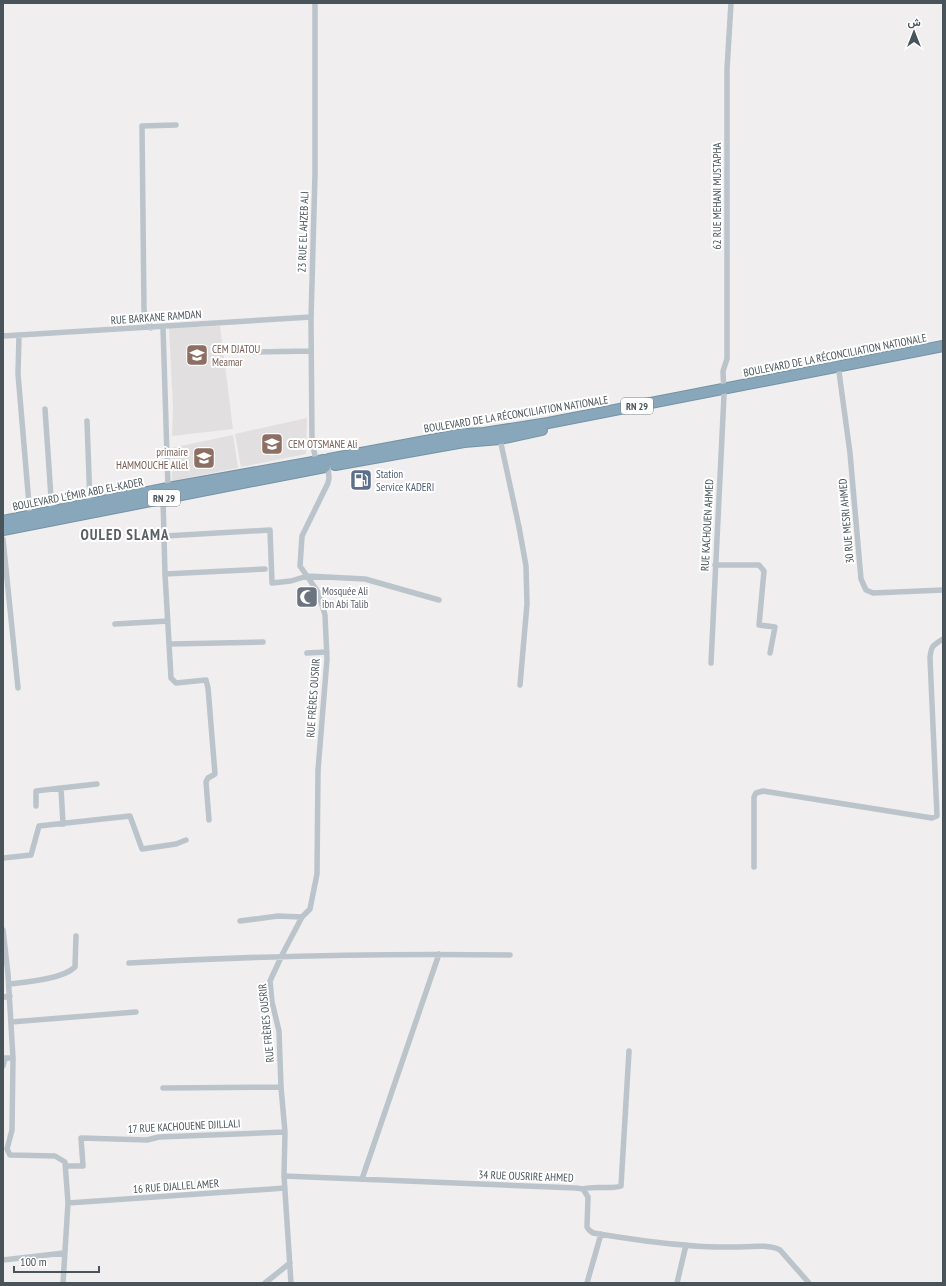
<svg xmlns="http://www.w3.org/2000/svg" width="946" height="1286" viewBox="0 0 946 1286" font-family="'PT Sans Narrow',Vazirmatn,sans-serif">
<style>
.education{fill:#e2dfe0}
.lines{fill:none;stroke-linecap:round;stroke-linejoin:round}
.highway-casing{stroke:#7492a6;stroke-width:12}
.street{stroke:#bbc4ca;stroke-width:5.5}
.highway{stroke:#89a7ba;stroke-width:10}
.labels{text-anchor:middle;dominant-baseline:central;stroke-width:4;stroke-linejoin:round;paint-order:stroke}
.shield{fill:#fff;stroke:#7f878c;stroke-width:1}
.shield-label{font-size:10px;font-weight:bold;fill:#48545a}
.street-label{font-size:11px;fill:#48545a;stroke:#fff}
.education-label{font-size:11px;fill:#785e54;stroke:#fff;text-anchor:start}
.service-label{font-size:11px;fill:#4e5e75;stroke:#fff;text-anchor:start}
.worship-label{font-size:11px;fill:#5b616d;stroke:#fff;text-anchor:start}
.district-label{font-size:15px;font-weight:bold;letter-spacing:1px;fill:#5b5f63;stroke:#fff}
</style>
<rect width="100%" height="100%" fill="#f1eeef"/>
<path class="education" d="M220,326L233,429L172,436L173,406L169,328Z
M307,418L306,454L241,467L235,434Z
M233,435L238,468L172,481L171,448Z"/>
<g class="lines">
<g class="highway-casing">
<path id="highway" d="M329,459L463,434L484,433L548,423L943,346
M335,465L464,442L500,439L542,430
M3,521L168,488L324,460
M3,530L325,467"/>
</g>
<path class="street" d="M315,3V174L311,319L312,441L316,461
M163,327L168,488
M151,328L146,317L144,310L142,126L176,125
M19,335L18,374L30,516
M3,336L311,317
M253,352L311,351
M839,372L850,453L861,579L866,590L873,593L943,590
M45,409L52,512
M87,421L90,504
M500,439L519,527L526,566L527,604L520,685
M163,499L165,574L171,678L176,683L206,680L208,688L215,774L208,778L206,782L209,820
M165,536L270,530L272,583L291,581L307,576L365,579L439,600
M3,539L18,688
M715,565H759L764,571L759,625L775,627L770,653
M165,574L265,569
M115,624L168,621
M170,644L263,642
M307,653L327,652
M711,663L724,395L723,371L727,359V69L731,3
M36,806V791L61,788
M63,824L61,788L97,784
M3,858L31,855L39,826L130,816L142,849L176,844L186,840
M754,867V797L756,793L763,791L932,818L937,816L930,658C931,646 933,645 943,639
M240,921L278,916L302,917
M3,930L8,974L13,1058L12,1130L7,1149L10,1155L55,1156L65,1162L68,1203L63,1283
M129,963C256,956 383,953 510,955
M9,984C26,982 63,979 75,967L76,936
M3,997L10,996
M11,1022L136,1012
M3,1066L5,1058H13
M163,1088L281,1087
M66,1166H83L81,1138L147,1140L159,1137L285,1132
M284,1176L576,1188L583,1189L588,1197L587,1227L589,1230L593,1233C623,1238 654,1243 685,1245C699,1247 714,1247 728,1247C743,1248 767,1243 780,1250L809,1283
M362,1179L439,954
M583,1189C596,1185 610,1190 621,1186L629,1051
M68,1203L285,1188
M3,1260L64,1253
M265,1283L290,1263
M291,1283L284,1176L285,1132L281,1087L279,1031L272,1002L270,981L283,953L302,917L310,909L317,874L318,770L327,659L325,615L318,592L300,566L302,536L328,483L329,478L328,467
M587,1283L601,1234
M677,1283L686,1245"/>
<use href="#highway" class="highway"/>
</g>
<defs>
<g id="school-square" transform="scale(1.15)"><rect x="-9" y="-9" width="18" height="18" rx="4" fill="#8d6e63" stroke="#fff"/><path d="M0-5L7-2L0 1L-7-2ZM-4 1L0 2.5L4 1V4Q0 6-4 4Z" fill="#fff"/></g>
<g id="fuel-square" transform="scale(1.15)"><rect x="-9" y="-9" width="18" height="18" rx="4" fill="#5c6f8a" stroke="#fff"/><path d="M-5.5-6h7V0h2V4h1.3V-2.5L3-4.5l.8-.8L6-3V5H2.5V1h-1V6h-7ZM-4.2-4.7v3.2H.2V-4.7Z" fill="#fff"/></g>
<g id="mosque-square" transform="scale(1.15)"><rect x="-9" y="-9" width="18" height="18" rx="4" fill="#6b7280" stroke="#fff"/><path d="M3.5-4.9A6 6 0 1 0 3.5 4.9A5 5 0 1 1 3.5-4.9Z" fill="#fff"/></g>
</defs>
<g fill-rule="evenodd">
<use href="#school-square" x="197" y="355"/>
<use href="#school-square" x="272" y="444"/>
<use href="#school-square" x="204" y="458"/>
<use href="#fuel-square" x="361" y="480"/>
<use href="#mosque-square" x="307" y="597"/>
</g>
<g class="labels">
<g class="shield">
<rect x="621" y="398" width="32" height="16" rx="3"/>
<rect x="148" y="490" width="32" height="16" rx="3"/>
</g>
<g class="shield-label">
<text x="637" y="406">RN 29</text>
<text x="164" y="498">RN 29</text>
</g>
<g class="street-label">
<text transform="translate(717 196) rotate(-90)">62 RUE MEHANI MUSTAPHA</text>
<text transform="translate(303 232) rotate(-88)">23 RUE EL AHZEB ALI</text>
<text transform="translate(156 317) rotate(-4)">RUE BARKANE RAMDAN</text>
<text transform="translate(835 355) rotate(-11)">BOULEVARD DE LA RÉCONCILIATION NATIONALE</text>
<text transform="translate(516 414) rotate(-9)">BOULEVARD DE LA RÉCONCILIATION NATIONALE</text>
<text transform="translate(78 494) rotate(-11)">BOULEVARD L'ÉMIR ABD EL-KADER</text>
<text transform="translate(846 521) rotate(-95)">30 RUE MESRI AHMED</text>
<text transform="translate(707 525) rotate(-87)">RUE KACHOUEN AHMED</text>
<text transform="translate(313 698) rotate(-86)">RUE FRÈRES OUSRIR</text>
<text transform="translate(266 1023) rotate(-96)">RUE FRÈRES OUSRIR</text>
<text transform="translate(184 1126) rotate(-3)">17 RUE KACHOUENE DJILLALI</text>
<text transform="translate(526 1176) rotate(2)">34 RUE OUSRIRE AHMED</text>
<text transform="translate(176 1186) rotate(-4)">16 RUE DJALLEL AMER</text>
</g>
<g class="education-label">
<text x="212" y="349">CEM DJATOU<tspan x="212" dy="13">Meamar</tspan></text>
<text x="288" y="444">CEM OTSMANE Ali</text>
<text x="188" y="452" text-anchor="end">primaire<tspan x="188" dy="13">HAMMOUCHE Allel</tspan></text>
</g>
<g class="service-label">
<text x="376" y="474">Station<tspan x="376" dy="13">Service KADERI</tspan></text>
</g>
<g class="worship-label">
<text x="322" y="591">Mosquée Ali<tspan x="322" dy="13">ibn Abi Talib</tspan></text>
</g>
<g class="district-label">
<text x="125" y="534">OULED SLAMA</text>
</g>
</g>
<rect width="946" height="1286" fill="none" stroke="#48545a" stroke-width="8"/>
<g transform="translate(914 32)" stroke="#ffffff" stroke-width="3" paint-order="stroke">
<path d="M0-3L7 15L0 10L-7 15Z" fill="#48545a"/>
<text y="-6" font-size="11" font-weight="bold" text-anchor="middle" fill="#48545a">ش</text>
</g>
<path d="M14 1266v6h85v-6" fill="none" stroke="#48545a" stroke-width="2"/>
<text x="20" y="1266" font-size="12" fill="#48545a" stroke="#ffffff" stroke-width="3" paint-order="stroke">100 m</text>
</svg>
